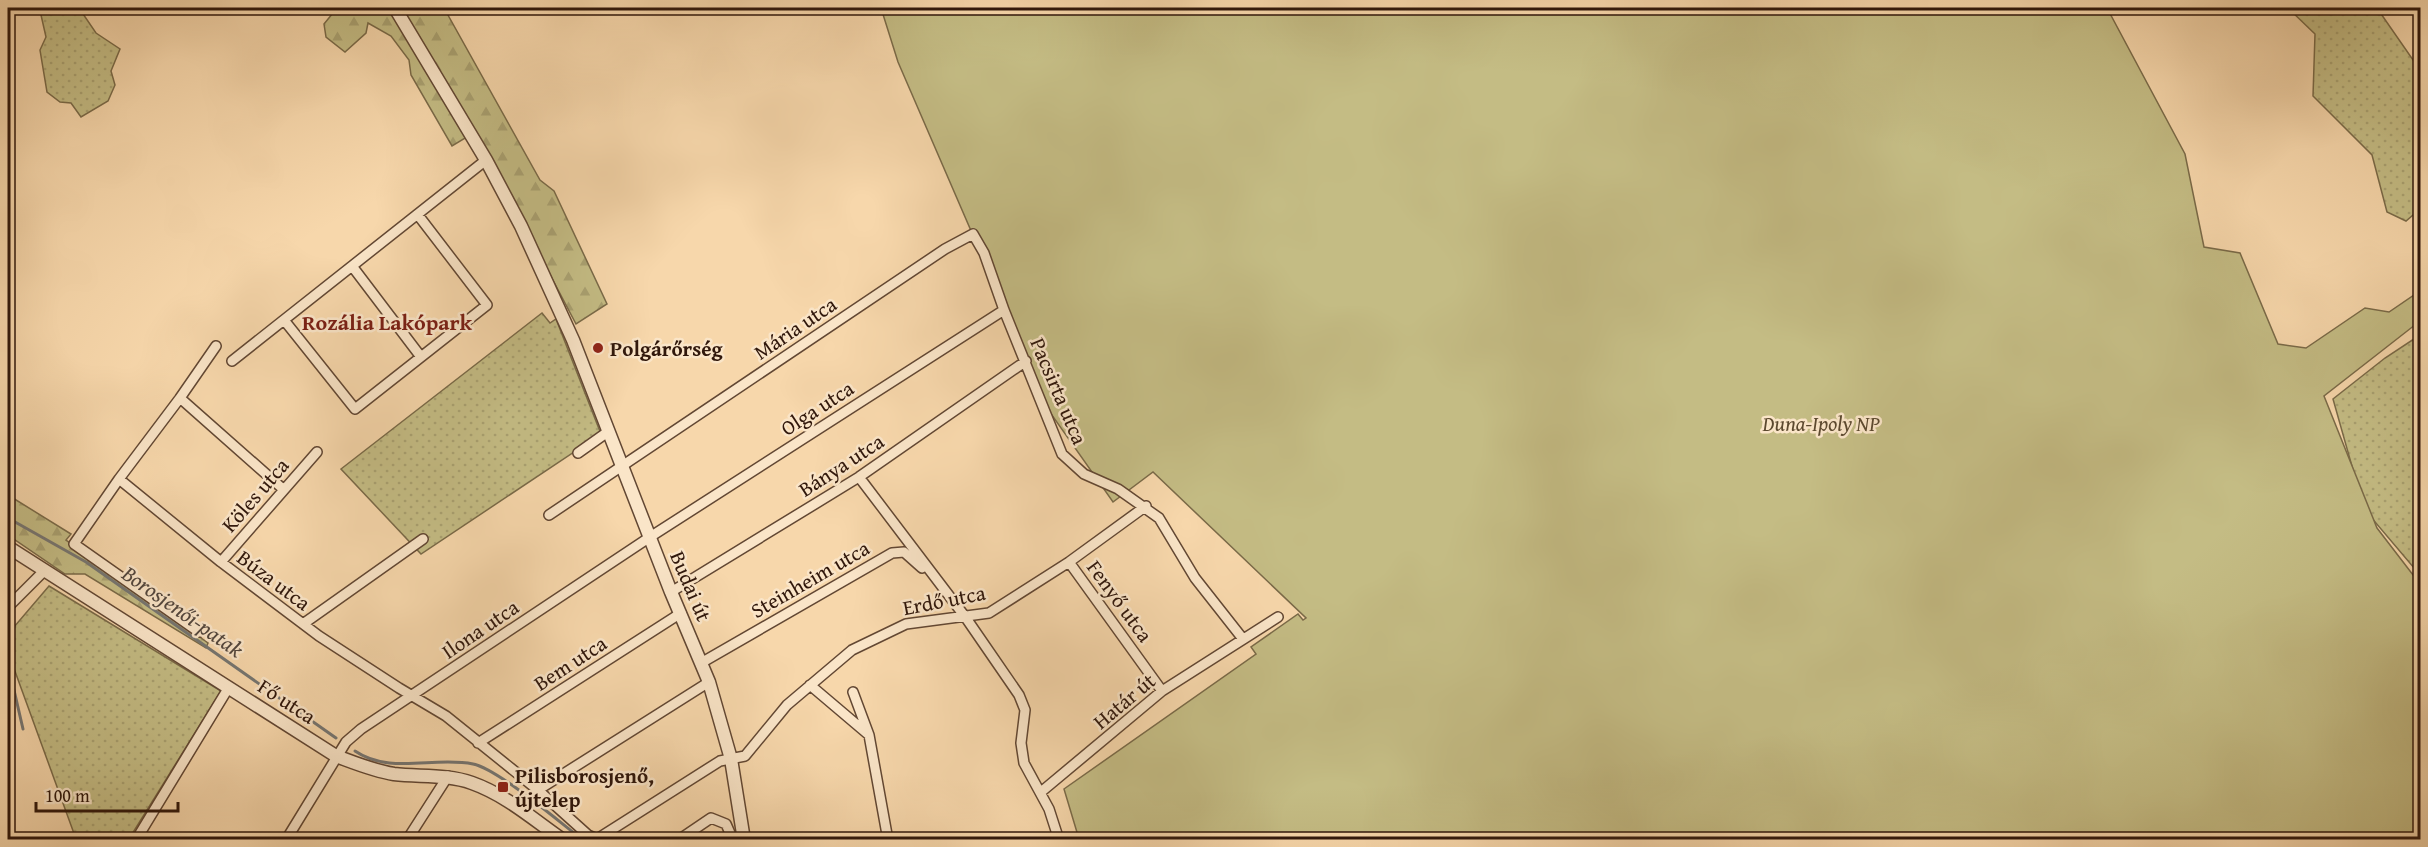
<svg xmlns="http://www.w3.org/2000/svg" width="2428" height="847" viewBox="0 0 2428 847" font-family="'Gentium Book Plus',serif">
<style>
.grass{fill:url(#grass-dots);stroke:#7a6a48;stroke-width:1.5}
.forest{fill:url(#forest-firs);stroke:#7a6a48;stroke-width:1.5}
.park{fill:#c4bc84;stroke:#7a6a48;stroke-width:1.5}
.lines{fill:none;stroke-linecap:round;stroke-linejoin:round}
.stream{stroke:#767672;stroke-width:3}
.minor-casing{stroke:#624733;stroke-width:12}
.tertiary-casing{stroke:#624733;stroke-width:15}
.minor{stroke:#fae5c8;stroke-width:9}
.tertiary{stroke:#fae5c8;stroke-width:12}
.poi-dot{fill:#8f2418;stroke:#fae5c8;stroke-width:2}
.labels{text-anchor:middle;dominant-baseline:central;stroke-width:5;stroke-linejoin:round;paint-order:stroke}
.street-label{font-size:21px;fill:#30170b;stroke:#fae5c8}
.poi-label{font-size:21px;font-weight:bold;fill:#30170b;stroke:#fae5c8;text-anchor:start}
.park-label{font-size:21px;font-style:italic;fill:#5c492f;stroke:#fae5c8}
.neighbourhood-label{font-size:22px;font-weight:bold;fill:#7a1f14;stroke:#fae5c8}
.water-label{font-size:22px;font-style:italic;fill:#53473e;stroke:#fae5c8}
</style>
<defs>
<pattern id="grass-dots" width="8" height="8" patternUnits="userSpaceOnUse" patternTransform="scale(1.5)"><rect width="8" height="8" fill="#c4bc84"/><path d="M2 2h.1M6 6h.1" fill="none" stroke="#a9a171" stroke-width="1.8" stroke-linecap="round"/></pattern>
<pattern id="forest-firs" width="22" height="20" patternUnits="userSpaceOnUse" patternTransform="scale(1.5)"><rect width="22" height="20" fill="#c4bc84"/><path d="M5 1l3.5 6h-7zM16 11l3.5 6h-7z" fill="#a9a171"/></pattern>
</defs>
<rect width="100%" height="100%" fill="#f7d7ab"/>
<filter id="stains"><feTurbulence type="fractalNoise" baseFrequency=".00333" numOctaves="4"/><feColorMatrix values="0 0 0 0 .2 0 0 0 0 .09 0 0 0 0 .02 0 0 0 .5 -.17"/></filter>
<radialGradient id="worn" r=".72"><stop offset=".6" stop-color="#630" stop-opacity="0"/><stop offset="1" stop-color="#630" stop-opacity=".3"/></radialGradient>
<path class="grass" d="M49,8H79L96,33L120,49L111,71L115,85L108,101L81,117L71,103L60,102L47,92L40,50L46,37L41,15Z
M2288,8H2377L2420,70V209L2406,221L2387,212L2372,155L2313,96L2315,34Z
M542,313L550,323L556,319L601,434L421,554L341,469Z
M2420,335V575L2364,509L2333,399L2385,358Z
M49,586L221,691L129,839H76L8,652V634Z"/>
<path class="forest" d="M337,8H444L540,180L554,191L607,304L576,324L475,132L452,146L411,75L409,60L391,36L368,23L366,33L345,52L326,37L324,24Z
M8,495L71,534L66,540L208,643L206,648L85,574H65L8,535Z"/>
<path class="park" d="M881,8H2107L2185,154L2204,247L2240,253L2278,344L2306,348L2365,308L2389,312L2420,291V321L2324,396L2377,528L2420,584V839H1079L1064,789L1256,654L1251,647L1298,614L1303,620L1306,618L1153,472L1113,502L1049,411L898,62Z"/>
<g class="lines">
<path class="stream" d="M8,518L86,562L336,738
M8,537L14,522
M8,664L23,729
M355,751C390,775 434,756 473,764C498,769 559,822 583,840"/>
<g class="minor-casing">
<path id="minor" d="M352,266L421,357
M284,320L355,409L487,305L418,215
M216,346L180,398L283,489
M232,361L486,160
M578,453L609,431
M859,477L966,618L1019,695L1025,710L1021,743L1024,763L1049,809L1059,840
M119,479L180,398
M549,515L945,249L973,234L984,253L1004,310L1062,454L1084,474L1118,489L1159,518L1195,578L1243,639
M221,562L317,452
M1069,562L1162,691
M671,592L859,477L1026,361
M8,607L44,571
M303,624L423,539
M199,632L74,544L119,479L221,562L319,636L399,688L446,716L538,790L588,835L597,839L720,761L745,756L787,705L852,650L906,624L989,613L1069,562L1146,506
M701,663L892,553L904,552L922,568
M810,685L869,735L888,840
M853,692L869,735
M8,693V695
M478,743L681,613
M538,790L709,682
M1041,792L1162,691L1278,617
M680,839L711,818L726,824L733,840
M136,840L229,687
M286,840L346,742L361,729L650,537L1004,310
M407,840L448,776"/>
</g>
<g class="tertiary-casing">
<path id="tertiary" d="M395,8L486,160L521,226L573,340L671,592L709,682L731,759L744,840
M8,547L336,756C355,763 374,771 394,774C420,777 447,774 472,783C506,795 534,820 563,840"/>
</g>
<use href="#minor" class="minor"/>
<use href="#tertiary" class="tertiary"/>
</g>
<g class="poi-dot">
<circle cx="598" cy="348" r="6"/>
<rect x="497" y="781" width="12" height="12" rx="3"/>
</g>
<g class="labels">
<g class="street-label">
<text transform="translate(795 328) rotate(-34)">Mária utca</text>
<text transform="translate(1059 391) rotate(67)">Pacsirta utca</text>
<text transform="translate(817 408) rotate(-33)">Olga utca</text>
<text transform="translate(841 465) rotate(-33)">Bánya utca</text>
<text transform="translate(255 495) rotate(-49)">Köles utca</text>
<text transform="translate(810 579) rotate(-30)">Steinheim utca</text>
<text transform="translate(274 580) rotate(37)">Búza utca</text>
<text transform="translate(691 586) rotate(67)">Budai út</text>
<text transform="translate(944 600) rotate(-11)">Erdő utca</text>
<text transform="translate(1120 601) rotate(54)">Fenyő utca</text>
<text transform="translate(480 629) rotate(-34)">Ilona utca</text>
<text transform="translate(570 663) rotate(-33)">Bem utca</text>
<text transform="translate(287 701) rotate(33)">Fő utca</text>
<text transform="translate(1124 701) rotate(-40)">Határ út</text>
</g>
<g class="poi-label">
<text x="610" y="348">Polgárőrség</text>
<text x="515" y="775">Pilisborosjenő,<tspan x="515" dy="24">újtelep</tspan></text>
</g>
<g class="park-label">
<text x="1821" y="423">Duna-Ipoly NP</text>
</g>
<g class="neighbourhood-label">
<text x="387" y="322">Rozália Lakópark</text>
</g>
<g class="water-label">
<text transform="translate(183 611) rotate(35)">Borosjenői-patak</text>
</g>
</g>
<rect width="2428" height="847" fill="none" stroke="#f7d7ab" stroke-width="30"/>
<rect x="9" y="9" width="2410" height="829" fill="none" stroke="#30170b" stroke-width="3"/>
<rect x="15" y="15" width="2398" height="817" fill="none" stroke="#30170b" stroke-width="1.5"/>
<path d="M36 802v9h142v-9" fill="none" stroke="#30170b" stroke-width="3"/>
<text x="45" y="802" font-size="18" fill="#30170b" stroke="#fae5c8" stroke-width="4.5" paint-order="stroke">100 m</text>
<rect width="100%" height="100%" filter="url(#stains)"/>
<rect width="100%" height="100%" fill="url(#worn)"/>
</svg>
